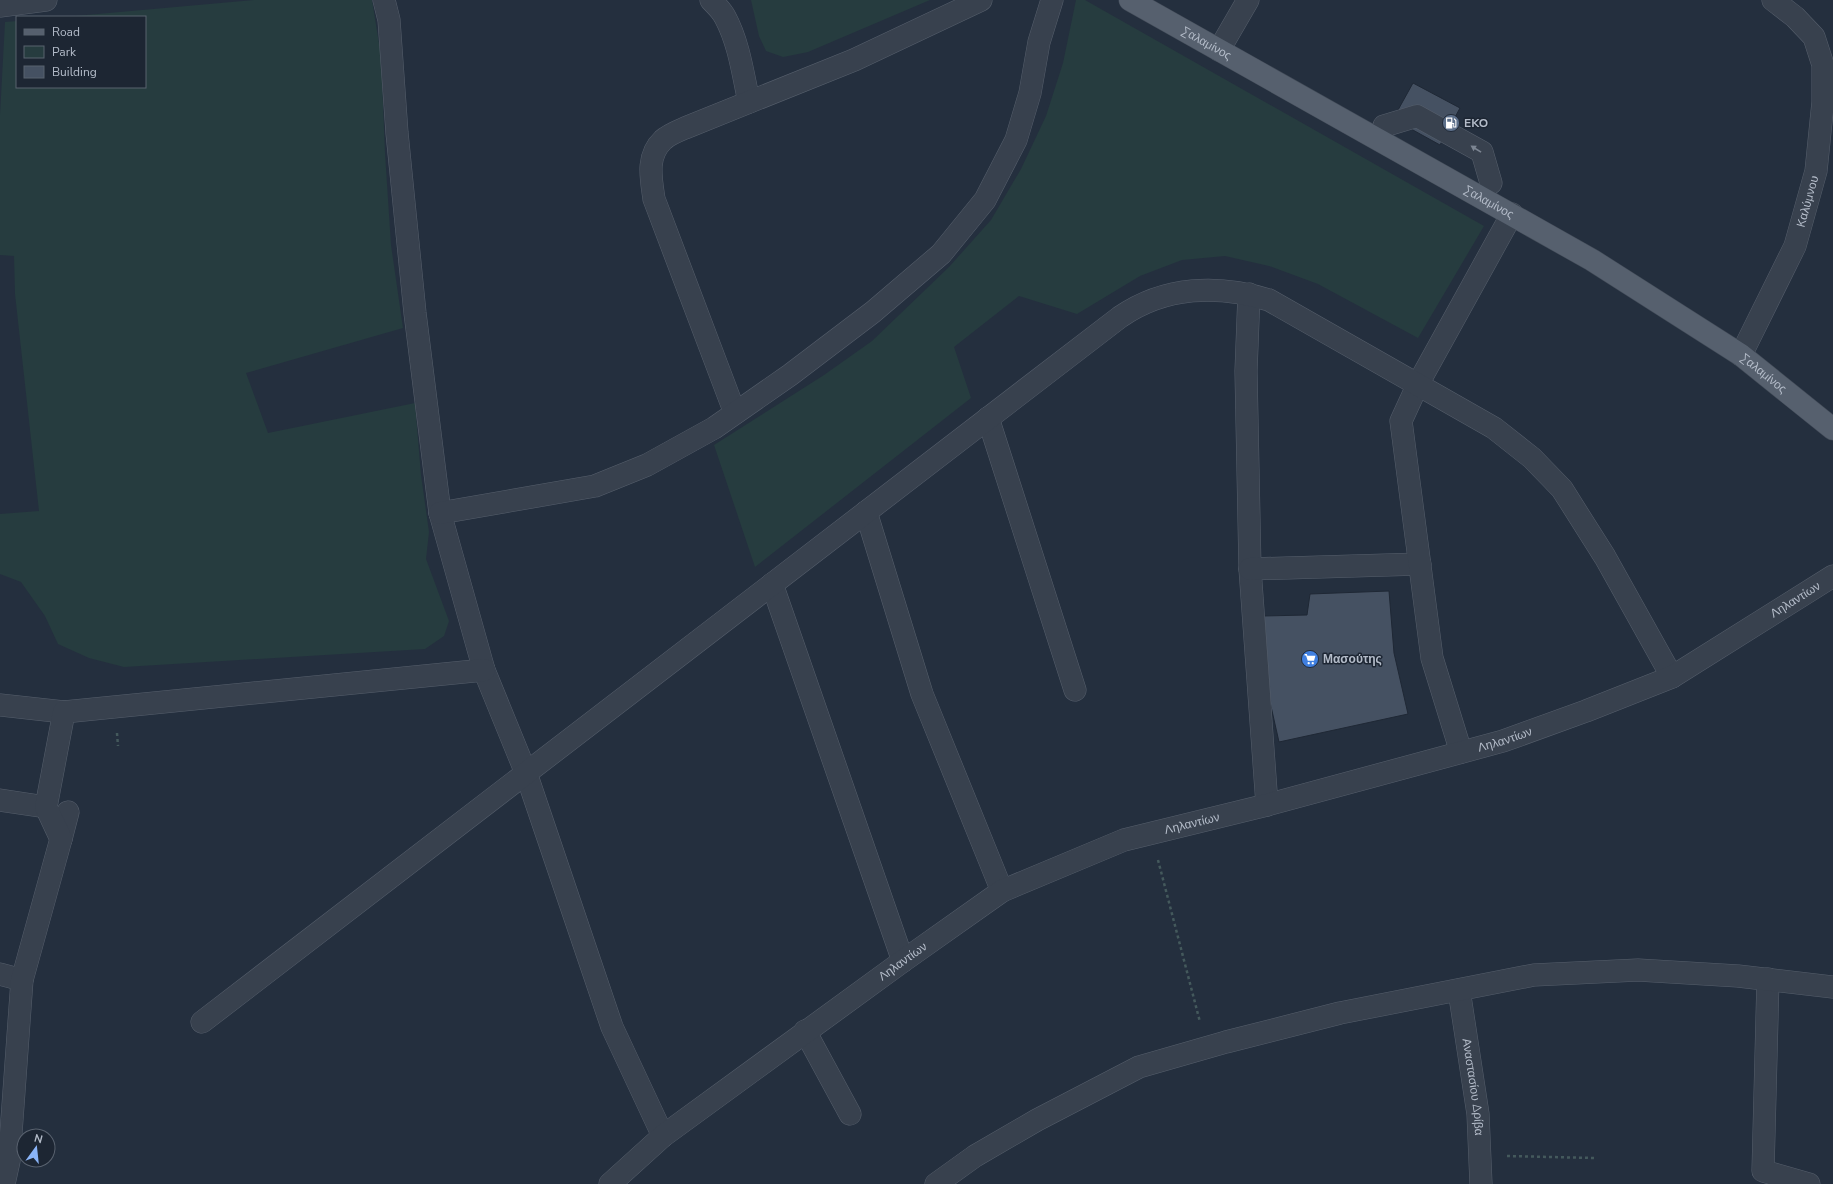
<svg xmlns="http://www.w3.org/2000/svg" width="1833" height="1184" viewBox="0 0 1833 1184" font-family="'Nunito Sans',sans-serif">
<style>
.green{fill:#263c3f}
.building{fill:#455162;stroke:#1f2835}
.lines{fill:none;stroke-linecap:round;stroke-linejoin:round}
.minor-casing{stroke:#565f6c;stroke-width:23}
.major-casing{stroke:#414a57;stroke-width:23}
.path{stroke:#44595c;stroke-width:2.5;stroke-dasharray:3 3;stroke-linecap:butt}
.minor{stroke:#38414e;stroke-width:22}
.major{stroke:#56606e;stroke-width:22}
.oneway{fill:#7c8592}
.labels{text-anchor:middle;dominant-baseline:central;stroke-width:3;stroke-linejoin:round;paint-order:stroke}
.street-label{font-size:12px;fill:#b4bcc9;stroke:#1d2633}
.poi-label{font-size:12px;font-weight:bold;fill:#b4bcc9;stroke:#1d2633;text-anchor:start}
</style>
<rect width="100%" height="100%" fill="#242f3e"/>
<path class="green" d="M254,0H372L381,56L385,153L391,245L403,328L246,373L268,433L415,403L421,475L429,532L426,559L449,621L444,636L425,649L124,667L89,658L58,644L45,616L21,582L0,574V514L39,511L15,294L14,256L0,255V115L5,22L17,21V87H145V17H64Z
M751,0H930L808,52L783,57L766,51L759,36Z
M1076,0H1085L1484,226L1418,338L1318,284L1269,266L1225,256L1182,260L1140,276L1077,314L1019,296L954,347L971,398L755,567L714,445L824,375L872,341L949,267L991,220L1021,169L1046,116L1063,63Z"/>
<path class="building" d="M1413,83L1460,108L1440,145L1393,119Z
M1389,591L1394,653L1408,714L1279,742L1264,675L1263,616L1307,615L1310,594Z"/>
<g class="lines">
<g class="minor-casing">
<g id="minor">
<path d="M384,0L389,20L397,133L415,313L440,513L484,670L526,773L612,1027L663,1136"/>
<path d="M711,0C716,5 722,11 725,17C739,43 743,74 749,102"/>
<path d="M0,6L46,0"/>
<path d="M1219,50L1248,0"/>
<path d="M1384,126L1417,116L1482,152L1491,183"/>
<path d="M1249,294L1246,371L1250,569L1267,805"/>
<path id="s1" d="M1741,355L1795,246L1816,171L1823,102V65L1814,37L1795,17L1773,0"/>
<path d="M735,413L654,199C651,178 646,156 663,140C668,135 678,131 685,128L854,60L981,0"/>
<path d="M988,418L1075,690"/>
<path d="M866,512L922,694L1002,891"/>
<path d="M440,513L595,486L647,465L714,428L790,375L873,312L941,254L985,200L1016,140L1030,93L1039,42L1052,0"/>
<path d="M1250,569L1420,564"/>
<path d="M772,584L903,961"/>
<path d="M0,705L64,712"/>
<path d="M1461,752L1432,658L1401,421L1418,384L1512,214"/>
<path d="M0,800L46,807"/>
<path d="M61,839L68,812"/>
<path d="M0,974L22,980"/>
<path d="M1768,979L1763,1171L1809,1184"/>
<path id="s2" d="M1459,990L1478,1114L1481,1184"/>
<path d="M202,1022L1120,317C1165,286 1218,284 1269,300L1494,428L1532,458L1562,489L1605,557L1672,677"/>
<path d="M805,1031L850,1114"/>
<path d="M4,1184L9,1161L22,980L61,839L46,807L64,712L484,670"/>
<path id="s3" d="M610,1184L663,1136L903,961L1002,891L1124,840L1267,805L1503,741L1586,711L1672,677L1833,576"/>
<path d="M936,1184L975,1156L1037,1120L1139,1067L1226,1042L1340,1013L1534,975L1638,970L1738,976L1833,987"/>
</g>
</g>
<g class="major-casing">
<g id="major">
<path id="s4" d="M1130,0L1592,260L1741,355L1833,429"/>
</g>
</g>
<path class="path" d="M117,733L118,746
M1158,860L1200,1022
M1507,1156L1594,1158"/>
<use href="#minor" class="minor"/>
<use href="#major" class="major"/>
</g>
<defs><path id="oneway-solid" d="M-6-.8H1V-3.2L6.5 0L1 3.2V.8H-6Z"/></defs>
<use class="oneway" href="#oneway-solid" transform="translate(1476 149) rotate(-148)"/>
<defs>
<g id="fuel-disc" transform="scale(0.9)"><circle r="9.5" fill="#5c6f8a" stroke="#1d2633"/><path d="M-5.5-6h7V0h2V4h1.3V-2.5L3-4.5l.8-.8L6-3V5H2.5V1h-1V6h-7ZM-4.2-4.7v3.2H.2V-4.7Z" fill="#fff"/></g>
<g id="supermarket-disc" transform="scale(0.9)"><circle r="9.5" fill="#3f7fe0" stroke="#1d2633"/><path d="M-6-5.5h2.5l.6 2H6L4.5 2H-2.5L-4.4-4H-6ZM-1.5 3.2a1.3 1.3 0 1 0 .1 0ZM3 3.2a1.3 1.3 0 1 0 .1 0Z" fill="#fff"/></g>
</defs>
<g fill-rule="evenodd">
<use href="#fuel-disc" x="1451" y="123"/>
<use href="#supermarket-disc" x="1310" y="659"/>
</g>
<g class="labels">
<g class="street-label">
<text stroke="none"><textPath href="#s4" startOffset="88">Σαλαμίνος</textPath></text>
<text stroke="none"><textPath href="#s4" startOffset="412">Σαλαμίνος</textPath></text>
<text stroke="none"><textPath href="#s1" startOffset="168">Καλύμνου</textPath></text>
<text stroke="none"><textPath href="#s4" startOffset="736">Σαλαμίνος</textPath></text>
<text stroke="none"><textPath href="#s3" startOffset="1340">Ληλαντίων</textPath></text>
<text stroke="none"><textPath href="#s3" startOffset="1016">Ληλαντίων</textPath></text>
<text stroke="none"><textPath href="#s3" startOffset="692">Ληλαντίων</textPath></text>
<text stroke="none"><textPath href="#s3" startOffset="368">Ληλαντίων</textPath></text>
<text stroke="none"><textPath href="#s2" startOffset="98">Αναστασίου Δρίβα</textPath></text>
</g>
<g class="poi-label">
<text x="1464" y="123">EKO</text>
<text x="1323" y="659">Μασούτης</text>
</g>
</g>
<rect x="16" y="16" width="130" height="72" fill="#1d2633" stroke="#59626f"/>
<rect x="24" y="29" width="20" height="6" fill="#56606e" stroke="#59626f"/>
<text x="52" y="36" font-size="12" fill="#b4bcc9">Road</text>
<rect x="24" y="46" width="20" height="12" fill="#263c3f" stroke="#59626f"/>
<text x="52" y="56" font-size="12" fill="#b4bcc9">Park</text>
<rect x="24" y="66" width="20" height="12" fill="#455162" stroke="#59626f"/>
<text x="52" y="76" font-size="12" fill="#b4bcc9">Building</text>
<g transform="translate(36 1148) rotate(15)"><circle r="19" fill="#1d2633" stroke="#59626f"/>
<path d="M0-3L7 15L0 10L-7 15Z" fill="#8ab4f8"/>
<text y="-6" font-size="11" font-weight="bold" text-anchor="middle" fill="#b4bcc9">N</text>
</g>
</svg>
